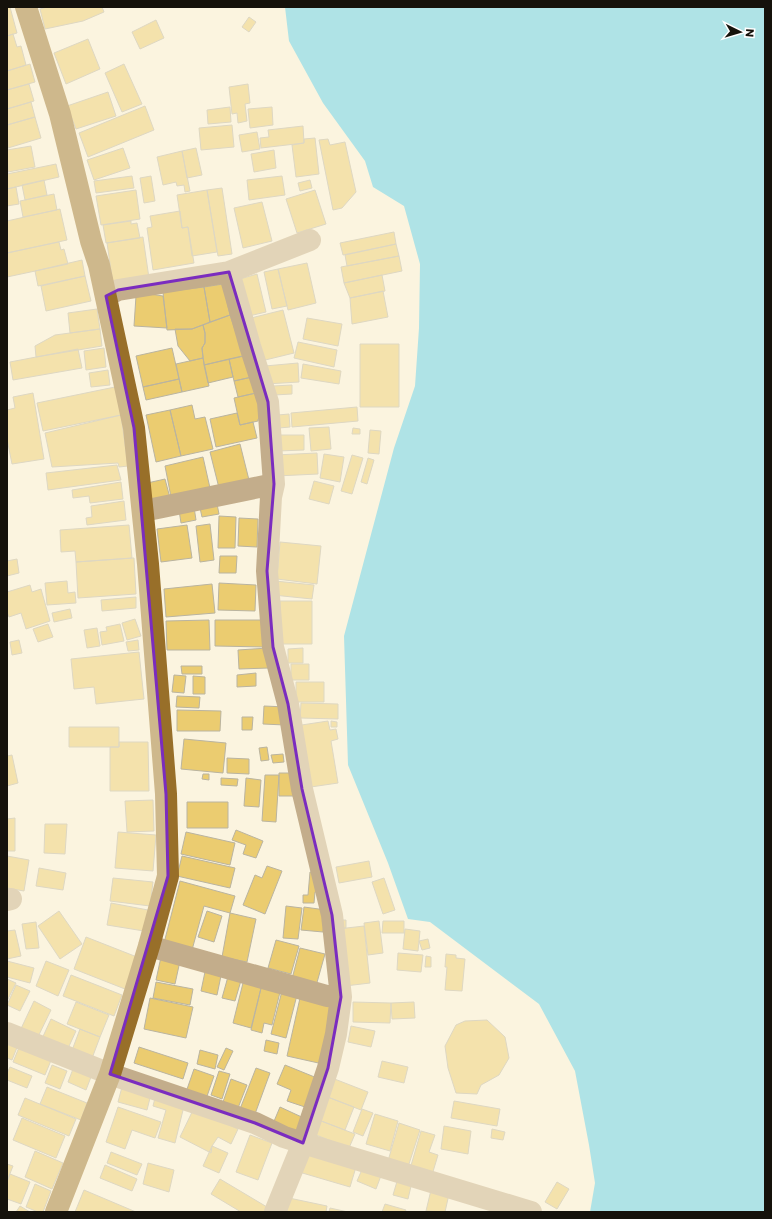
<svg xmlns="http://www.w3.org/2000/svg" width="772" height="1219" viewBox="0 0 772 1219" font-family="Poppins,sans-serif">
<style>
.water{fill:#53ceef}
.building{fill:#ebcc70;stroke:#bab4a0}
.lines{fill:none;stroke-linecap:round;stroke-linejoin:round}
.minor{stroke:#c3ad8b;stroke-width:22}
.major{stroke:#986f29;stroke-width:22}
.marked{fill:none;stroke:#7b2cbf;stroke-width:3;stroke-linejoin:round}
</style>
<rect width="100%" height="100%" fill="#fbf4df"/>
<path class="water" d="M285,7H765V1212H590L595,1183L589,1145L575,1071L539,1004L430,922L408,919L388,863L348,765L344,636L394,448L415,386L419,328L420,264L404,206L373,187L365,161L323,103L289,41Z"/>
<path class="building" d="M7,7H10L17,33L7,36Z
M47,7H102L104,12L83,21L45,29L40,9Z
M249,17L256,22L249,32L242,27Z
M156,20L164,38L140,49L132,32Z
M13,34L17,47L21,46L26,65L7,71V36Z
M88,39L100,69L66,84L54,53Z
M30,64L35,82L7,90V71Z
M124,64L142,104L122,112L105,73Z
M29,84L34,101L7,109V90Z
M248,84L250,103L245,104L247,121L238,123L237,113L232,114L229,87Z
M108,92L116,116L76,129L67,106Z
M31,102L35,117L7,125V109Z
M145,106L154,130L88,157L79,133Z
M230,107L231,122L208,124L207,110Z
M272,107L273,125L250,128L248,109Z
M35,117L41,138L8,148L7,125Z
M232,125L234,147L201,150L199,128Z
M303,126L304,143L261,148L260,138L269,137L268,130Z
M257,132L260,149L242,152L239,135Z
M315,138L319,174L296,177L292,145L304,143V139Z
M328,139L330,145L345,142L356,192L342,208L333,210L319,140Z
M31,146L35,167L8,172L7,150Z
M123,148L130,168L94,180L87,160Z
M196,148L202,175L187,178L182,151Z
M274,150L276,168L254,172L251,154Z
M182,151L190,191L185,192L184,185L177,186L176,182L163,185L157,157Z
M56,164L59,177L7,189V174Z
M132,176L134,188L96,193L94,181Z
M151,176L155,201L144,203L140,178Z
M282,176L285,195L249,200L247,180Z
M44,180L47,195L25,200L22,185Z
M310,180L312,188L300,191L298,183Z
M16,187L19,204L7,206V189Z
M222,188L232,254L218,256L207,190Z
M136,190L140,219L101,225L96,196Z
M207,190L217,252L192,256L188,227L182,228L177,195Z
M315,190L326,224L297,233L286,199Z
M54,194L57,210L23,217L20,201Z
M262,202L272,241L243,248L234,208Z
M60,209L67,240L7,253V221Z
M180,211L182,228L188,227L194,263L153,270L147,228L152,227L150,216Z
M131,221V224L137,223L140,238L106,243L103,225Z
M394,232L396,244L343,255L340,243Z
M143,237L149,278L113,284L107,243Z
M59,242L61,250L64,249L68,264L7,277V253Z
M396,244L399,256L347,266L345,255Z
M399,256L402,271L344,283L341,267Z
M82,260L85,276L38,286L35,271Z
M307,263L316,303L288,310L278,269Z
M278,269L287,306L272,309L264,272Z
M257,274L266,312L249,316L240,279Z
M382,275L385,291L350,298L344,283Z
M85,276L91,301L46,311L41,286Z
M223,284L230,315L210,322L204,287Z
M204,287L210,322L192,329L167,330L163,292Z
M383,291L388,317L352,324L350,298Z
M143,293L163,296L167,328L134,326L136,296Z
M97,309L100,329L70,333L68,313Z
M283,310L294,353L257,362L247,319Z
M230,315L244,356L204,365L202,348L205,343V333L203,325Z
M307,318L342,324L338,346L303,339Z
M203,325L205,333V343L202,348L203,358L190,361L178,346L175,329H192Z
M100,329L102,346L36,357L35,346L55,335Z
M298,342L337,350L334,367L294,358Z
M360,344H399V407H360Z
M104,348L106,367L86,370L84,351Z
M172,348L179,379L143,387L136,356Z
M78,349L82,368L13,380L10,362Z
M247,355L252,377L234,381L229,359Z
M203,358L209,386L182,392L176,364Z
M229,359L233,377L208,383L204,365Z
M298,363L299,382L266,384L265,366Z
M303,364L341,371L339,384L301,378Z
M108,370L110,385L91,387L89,373Z
M252,377L256,393L238,397L234,381Z
M179,379L182,392L146,400L143,387Z
M292,385V394L274,395L273,386Z
M115,387L121,415L43,431L37,403Z
M33,393L44,459L12,464L7,439V410L15,408L13,397Z
M256,393L261,418L258,419V421L240,425L234,398Z
M192,405L195,419L205,417L213,449L181,456L170,410Z
M357,407L358,421L292,427L291,413Z
M170,410L181,456L156,462L146,415Z
M237,413L240,425L253,422L257,438L216,447L210,419Z
M289,414L290,427L279,428L278,415Z
M121,415L128,466L119,467L118,463L52,467L45,433Z
M329,427L331,449L311,451L309,428Z
M353,428L360,429V434H352Z
M370,430L381,431L379,454L368,453Z
M278,435H304V450L278,451Z
M240,444L249,480L219,488L210,452Z
M317,453L318,474L276,476L275,455Z
M324,454L344,457L340,482L320,478Z
M352,455L363,458L352,494L341,491Z
M203,457L210,488L171,497L165,466Z
M368,458L374,460L367,484L361,482Z
M117,465L121,480L48,490L46,473Z
M165,479L170,498L147,503L143,484Z
M314,481L334,486L329,504L309,499Z
M121,482L123,499L90,503L89,496L73,498L72,490Z
M124,501L126,520L87,525L86,518L92,517L91,506Z
M217,504L219,514L202,517L200,508Z
M194,507L196,520L181,523L179,510Z
M219,516L236,517L235,548H218Z
M239,518L258,519L257,547L238,546Z
M210,524L214,560L200,562L196,526Z
M129,525L132,558L76,562L75,551L61,552L60,530Z
M187,525L192,558L161,562L157,529Z
M280,542L321,546L317,584L277,579Z
M220,556H237L236,573H219Z
M134,558L136,594L78,598L76,562Z
M17,559L19,573L7,576V561Z
M67,581L68,593L75,592L76,603L47,605L45,583Z
M275,581L314,585L312,599L273,595Z
M219,583L256,585L255,611L218,610Z
M212,584L215,613L166,617L164,589Z
M30,585L32,592L41,589L50,621L26,629L21,613L9,617L7,612V592Z
M136,597V608L102,611L101,600Z
M280,601H312V644H280Z
M70,609L72,618L54,622L52,613Z
M135,619L141,636L127,640L122,623Z
M209,620L210,650H167L166,621Z
M215,620H265V647L215,646Z
M48,624L53,637L38,642L33,629Z
M120,624L124,641L102,645L100,632L107,631L106,627Z
M97,628L100,646L87,648L84,630Z
M19,640L22,653L12,655L10,642Z
M138,640L139,650L128,651L126,642Z
M268,648L269,668L239,669L238,650Z
M303,648V663H288V649Z
M139,652L144,699L96,704L94,687L74,689L71,659Z
M291,664H309V680H291Z
M181,666H202V674H182Z
M256,673V686L237,687V675Z
M174,675L186,676L184,693L172,692Z
M193,676L205,677V694H193Z
M296,682H324V702H296Z
M177,696L200,697L199,708L176,707Z
M301,703L338,704V719L300,718Z
M264,706L286,707L285,725L263,724Z
M177,710L221,711L220,731H177Z
M242,717H253L252,730H242Z
M328,721L330,730L336,729L338,739L331,741L338,783L304,788L295,726Z
M331,721L337,722V727H331Z
M69,727H119V747H69Z
M184,739L226,743L223,773L181,769Z
M119,742H148L149,791H110V747H119Z
M267,747L269,760L261,761L259,748Z
M283,754L284,762L273,763L271,755Z
M12,755L18,783L7,786V756Z
M227,758L249,759V774L227,773Z
M279,773H295V796H279Z
M203,774H209V780L202,779Z
M265,775H279L276,822L262,821Z
M221,778L238,779L237,786L221,785Z
M246,778L261,780L259,807L244,806Z
M153,800L154,831L127,832L125,801Z
M187,802H228V828H187Z
M15,818V851H7V819Z
M45,824H67L65,854L44,853Z
M236,830L263,841L256,858L243,854L246,845L232,840Z
M118,832L156,835L153,871L115,868Z
M186,832L235,843L230,865L181,854Z
M7,856L29,860L24,891L7,888Z
M182,856L235,868L230,888L177,876Z
M369,861L372,877L339,883L336,867Z
M267,866L282,871L265,914L243,905L255,875L262,878Z
M39,868L66,873L63,890L36,886Z
M310,872H320L319,892H315L314,903H303V895H308Z
M113,878L153,882L150,906L110,901Z
M384,878L395,910L383,914L372,882Z
M180,881L235,896L230,913L204,906L192,950L164,943Z
M111,903L148,910L144,931L107,925Z
M286,906L302,908L298,939L283,938Z
M304,907L326,910L323,932L301,930Z
M59,911L82,944L60,959L38,926Z
M207,911L222,916L214,942L198,937Z
M230,913L256,919L247,962L222,957Z
M338,920H346V928H338Z
M379,921L383,953L368,955L364,923Z
M383,921H404V933H382Z
M36,922L39,948L26,949L22,924Z
M364,926L370,983L345,986L338,929Z
M405,929L420,931L418,951L403,949Z
M15,930L21,956L7,959V931Z
M86,937L137,957L125,989L74,969Z
M428,939L430,948L422,950L419,941Z
M276,940L299,946L291,974L268,968Z
M300,948L325,954L316,986L292,979Z
M398,953L423,955L421,972L397,970Z
M446,954L456,955V958L465,959L462,991L445,990L447,967H445Z
M426,956L431,957V967H425Z
M161,957L180,961L175,984L156,980Z
M7,961L34,968L30,983L7,977Z
M46,961L69,970L58,996L36,986Z
M206,967L222,971L217,995L201,991Z
M229,973L242,977L235,1001L222,998Z
M71,975L122,995L114,1016L63,996Z
M7,979L16,983L7,1001Z
M244,979L262,984L251,1028L233,1023Z
M156,982L193,989L190,1005L153,998Z
M262,984L281,988L272,1025L264,1023L262,1033L251,1030Z
M16,985L30,991L20,1011L7,1005Z
M282,991L297,995L286,1038L271,1034Z
M150,998L193,1007L186,1038L144,1029Z
M300,998L337,1006L323,1064L287,1056Z
M34,1001L51,1010L35,1043L18,1035Z
M76,1002L109,1015L100,1037L67,1024Z
M353,1002L391,1003L390,1023L353,1022Z
M414,1002L415,1018L392,1019L391,1003Z
M51,1019L76,1031L65,1055L40,1043Z
M487,1020L505,1037L509,1058L499,1075L481,1085L477,1094L456,1093L448,1068L445,1046L456,1025L465,1021Z
M351,1026L375,1031L371,1047L348,1042Z
M80,1029L100,1037L91,1061L71,1053Z
M7,1040L18,1045L12,1060L7,1058Z
M266,1040L279,1043L277,1054L264,1051Z
M20,1045L52,1058L45,1075L13,1062Z
M139,1047L188,1063L183,1079L134,1063Z
M226,1048L233,1051L224,1070L217,1067Z
M200,1050L218,1055L215,1069L197,1064Z
M382,1061L408,1067L404,1083L378,1077Z
M52,1065L67,1071L60,1089L45,1083Z
M285,1065L317,1078L305,1107L287,1101L291,1090L277,1084Z
M10,1067L32,1076L27,1088L7,1080V1073Z
M256,1068L270,1073L255,1114L240,1109Z
M73,1069L91,1077L86,1090L68,1082Z
M194,1069L214,1076L205,1102L185,1095Z
M219,1071L230,1074L222,1099L211,1095Z
M332,1078L368,1092L361,1110L325,1096Z
M231,1079L247,1085L238,1108L223,1102Z
M47,1087L87,1103L81,1120L40,1104Z
M122,1087L151,1094L147,1110L118,1102Z
M325,1096L354,1107L345,1130L316,1119Z
M25,1098L76,1119L69,1136L18,1115Z
M155,1098L184,1106L175,1143L158,1138L166,1110L153,1106Z
M454,1101L500,1109L497,1126L451,1118Z
M118,1107L161,1122L155,1138L132,1130L125,1149L106,1142Z
M280,1107L306,1119L298,1138L272,1126Z
M194,1108L238,1129L231,1144L218,1137L212,1146L211,1153L180,1137Z
M362,1109L373,1113L363,1136L353,1132Z
M375,1114L398,1121L390,1151L366,1144Z
M22,1118L65,1136L56,1158L13,1140Z
M316,1119L355,1134L349,1148L311,1133Z
M399,1123L420,1130L408,1167L388,1161Z
M444,1126L471,1131L468,1154L441,1149Z
M492,1129L505,1132L503,1140L491,1138Z
M421,1131L435,1135L429,1152L438,1155L432,1175L410,1169Z
M250,1135L272,1143L258,1180L236,1172Z
M212,1146L228,1153L219,1173L203,1166Z
M35,1151L63,1163L52,1189L25,1177Z
M111,1152L142,1164L137,1175L107,1163Z
M305,1152L356,1167L350,1187L299,1172Z
M148,1163L174,1170L169,1192L143,1184Z
M7,1164L13,1166L7,1181Z
M105,1165L137,1179L132,1191L100,1178Z
M364,1165L382,1173L376,1189L357,1181Z
M10,1174L30,1182L21,1204L7,1199V1182Z
M398,1178L412,1182L408,1199L393,1195Z
M220,1179L272,1210L271,1212H241L211,1194Z
M557,1182L569,1189L557,1209L545,1202Z
M35,1184L51,1191L43,1212H38L26,1207Z
M84,1190L136,1212H75Z
M431,1190L449,1194L445,1212L426,1211Z
M289,1198L327,1206L326,1212H287Z
M385,1204L406,1210L405,1212H382Z
M20,1206L30,1212H16Z
M330,1208L348,1212H329Z"/>
<g class="lines">
<path class="minor" d="M229,272L250,346L268,402L274,484L271,497L267,571L273,647L288,704L302,789L332,915L341,997L336,1034L328,1068L303,1143L275,1212
M106,296L118,290L229,272L310,240
M143,511L274,484
M7,900L11,899
M149,946L327,996L341,997
M7,1033L110,1074L255,1123L284,1137L303,1143L531,1212"/>
<path class="major" d="M26,7L60,114L91,241L99,265L134,428L148,564L166,794L168,876L149,946L110,1074L56,1212"/>
</g>
<path d="M0 0H772V1219H0ZM229,272L268,402L274,484L267,571L273,647L288,704L302,789L332,915L341,997L328,1068L303,1143L255,1123L110,1074L168,876L166,794L134,428L106,296L118,290Z" fill="#fbf4df" fill-opacity=".55" fill-rule="evenodd"/>
<path class="marked" d="M229,272L268,402L274,484L267,571L273,647L288,704L302,789L332,915L341,997L328,1068L303,1143L255,1123L110,1074L168,876L166,794L134,428L106,296L118,290Z"/>
<rect width="772" height="1219" fill="none" stroke="#15120b" stroke-width="16"/>
<g transform="translate(740 32) rotate(95)" stroke="#ffffff" stroke-width="3" paint-order="stroke">
<path d="M0-3L7 15L0 10L-7 15Z" fill="#15120b"/>
<text y="-6" font-size="11" font-weight="bold" text-anchor="middle" fill="#15120b">N</text>
</g>
</svg>
